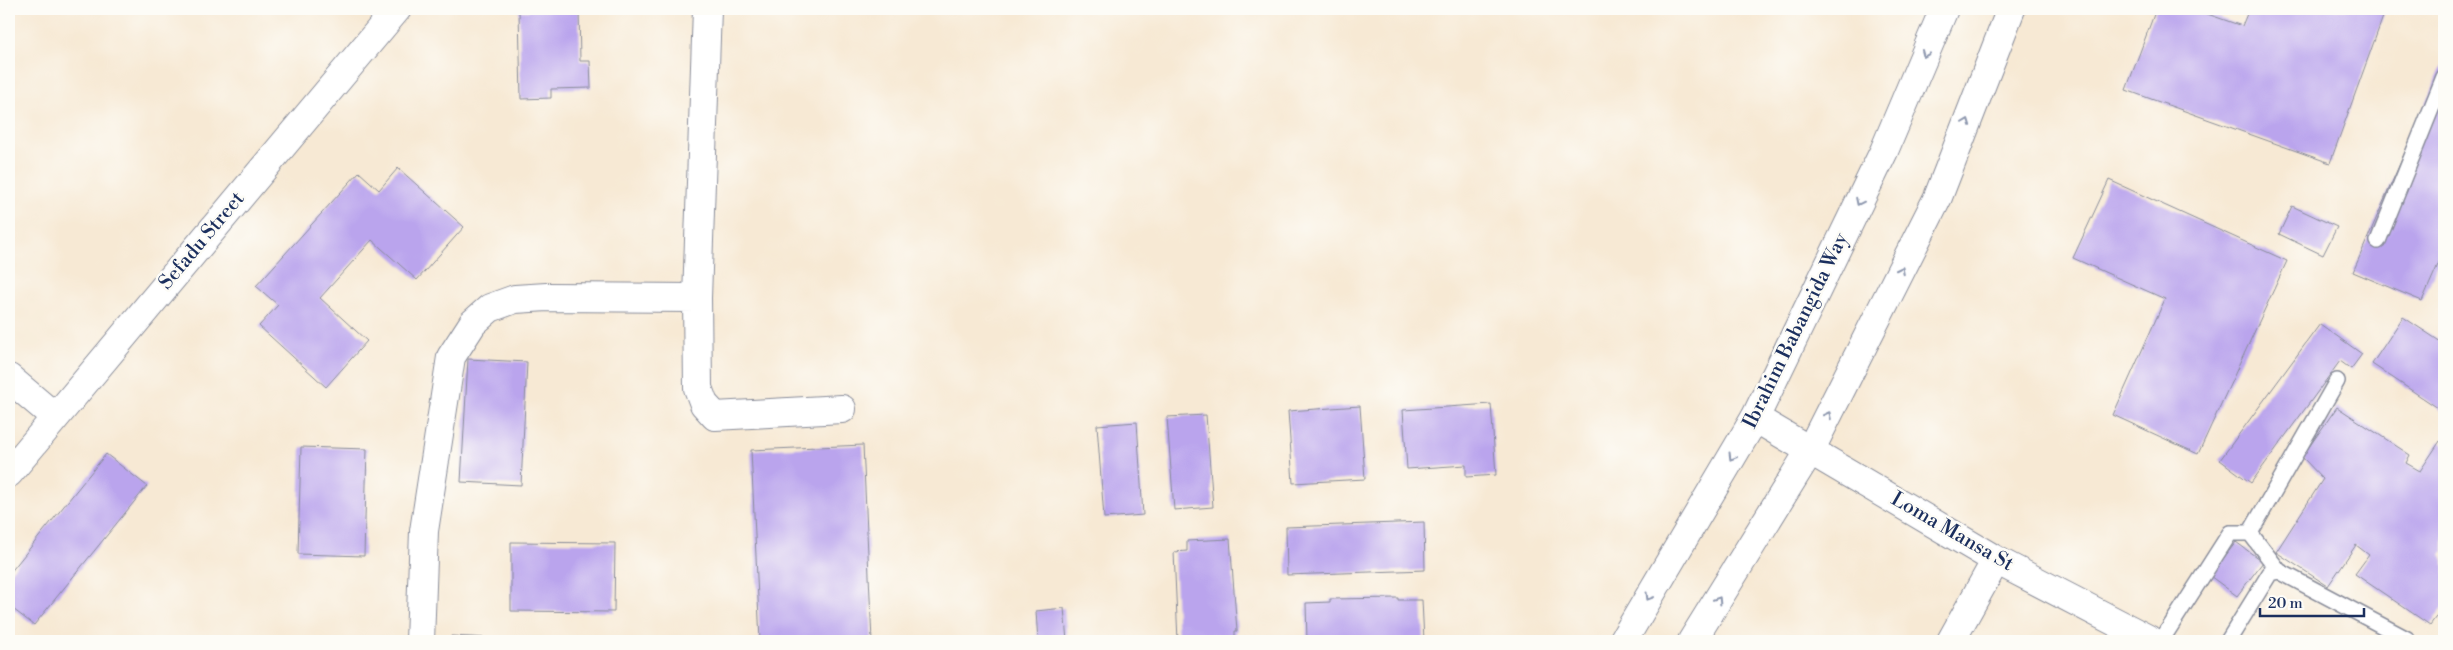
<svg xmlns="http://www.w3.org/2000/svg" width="2453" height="650" viewBox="0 0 2453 650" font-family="'Libre Bodoni',serif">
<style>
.building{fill:#baa4ed}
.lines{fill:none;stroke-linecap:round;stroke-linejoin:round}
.lane-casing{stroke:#898c99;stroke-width:18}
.street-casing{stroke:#898c99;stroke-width:30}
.secondary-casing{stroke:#898c99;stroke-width:30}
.lane{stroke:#fff;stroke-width:15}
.street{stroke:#fff;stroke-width:28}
.secondary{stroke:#fff;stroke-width:28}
.oneway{stroke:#8d97ae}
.labels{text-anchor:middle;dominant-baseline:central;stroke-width:5;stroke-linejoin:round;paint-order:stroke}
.street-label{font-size:20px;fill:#1b2f5e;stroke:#fdfcf7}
</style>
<rect width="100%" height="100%" fill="#fdfcf7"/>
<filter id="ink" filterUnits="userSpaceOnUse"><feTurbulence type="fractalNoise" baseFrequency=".02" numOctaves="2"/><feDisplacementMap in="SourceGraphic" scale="10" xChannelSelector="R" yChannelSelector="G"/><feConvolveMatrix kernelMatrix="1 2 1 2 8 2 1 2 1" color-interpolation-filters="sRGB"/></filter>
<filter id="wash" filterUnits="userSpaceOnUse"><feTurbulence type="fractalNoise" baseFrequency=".0096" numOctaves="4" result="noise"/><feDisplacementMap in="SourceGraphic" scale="20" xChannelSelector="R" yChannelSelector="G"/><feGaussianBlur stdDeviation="1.12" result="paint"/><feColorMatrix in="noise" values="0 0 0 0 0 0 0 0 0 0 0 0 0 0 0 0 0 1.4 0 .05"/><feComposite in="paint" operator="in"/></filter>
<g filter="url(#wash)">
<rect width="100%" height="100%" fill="#f7e9d4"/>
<g id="blocks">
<path class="building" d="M2156,9H2193L2242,26L2249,9H2370L2384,14L2330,163L2126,90Z
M579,10L580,61H590L591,88L551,89V98L521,99L519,11Z
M2444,62V251L2422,301L2353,272Z
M398,168L464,227L417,280L372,240L320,298L367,341L326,387L259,326L278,305L256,286L359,172L379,190Z
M2109,180L2287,261L2198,454L2113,415L2165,299L2073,258Z
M2292,206L2337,227L2323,255L2279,234Z
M2403,317L2444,344V412L2372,364Z
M2320,324L2362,354L2351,369L2340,361L2251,483L2220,460Z
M468,359L527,362L521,485L461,482Z
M1491,404L1496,475L1466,477V465L1407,469L1403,410Z
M1360,406L1365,479L1293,483L1288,411Z
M2337,407L2410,455L2406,463L2420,471L2440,441L2444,444V551L2442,555L2444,557V606L2430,625L2355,574L2369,555L2356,545L2328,586L2276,552L2323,479L2302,457Z
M1206,415L1213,507L1174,510L1167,417Z
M1137,422L1143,515L1104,518L1097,425Z
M863,445L872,641H760L751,450Z
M301,447L367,449L364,556L298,554Z
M106,454L147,486L34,625L9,606V574Z
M1424,522L1425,570L1287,575L1286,527Z
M1230,539L1237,631H1235V641H1178L1174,552L1187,551V541Z
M511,542L615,543L614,612L511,611Z
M2236,542L2263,562L2237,596L2210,576Z
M1398,598V600H1422L1424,641H1307L1306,603L1330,602V599Z
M1064,608L1067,641H1038L1036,611Z
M451,636L526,640V641H451Z"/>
</g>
</g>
<g filter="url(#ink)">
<use href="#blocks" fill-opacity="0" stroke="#898c99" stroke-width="1"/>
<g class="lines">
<g class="lane-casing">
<path id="lane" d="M2378,241L2444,77
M2250,533L2337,381
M2161,641L2230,533H2250L2279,571
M2228,641L2270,573L2279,571L2407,639"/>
</g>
<g class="street-casing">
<path id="street" d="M707,9L697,298L698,388L704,404L715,416L842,409
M9,378L55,417
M1755,418L1996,560L2152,641
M9,473L397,9
M420,641L424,531L451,357L473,323L490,308L515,299L547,297L697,298
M1951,641L1996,560"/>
</g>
<g class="secondary-casing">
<path id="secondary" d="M1623,641L1755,418L1884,151L1944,9
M1692,641L1811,449L1938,197L2011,9"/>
</g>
<use href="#lane" class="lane"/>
<use href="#street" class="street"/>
<use href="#secondary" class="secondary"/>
</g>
<defs><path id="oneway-chevron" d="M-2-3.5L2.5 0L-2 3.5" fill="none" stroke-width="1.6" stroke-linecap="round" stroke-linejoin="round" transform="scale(1.25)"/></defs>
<g class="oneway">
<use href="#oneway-chevron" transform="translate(1925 54) rotate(113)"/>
<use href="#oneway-chevron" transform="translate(1967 122) rotate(-69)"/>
<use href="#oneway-chevron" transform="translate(1859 202) rotate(116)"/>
<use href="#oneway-chevron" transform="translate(1901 270) rotate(-63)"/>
<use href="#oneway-chevron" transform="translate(1828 415) rotate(-63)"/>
<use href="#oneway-chevron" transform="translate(1732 457) rotate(121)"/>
<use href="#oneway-chevron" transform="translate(1649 597) rotate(121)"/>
<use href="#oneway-chevron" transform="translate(1718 600) rotate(-58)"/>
</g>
</g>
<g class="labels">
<g class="street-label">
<text transform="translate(202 241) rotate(-50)">Sefadu Street</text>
<text transform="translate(1796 331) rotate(-64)">Ibrahim Babangida Way</text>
<text transform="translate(1952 532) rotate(30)">Loma Mansa St</text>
</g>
</g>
<rect width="2453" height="650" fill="none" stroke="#fdfcf7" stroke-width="30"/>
<path d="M2260 608v8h104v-8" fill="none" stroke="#1b2f5e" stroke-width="2.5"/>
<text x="2268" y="608" font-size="15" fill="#1b2f5e" stroke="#fdfcf7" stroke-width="4" paint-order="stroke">20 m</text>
</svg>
